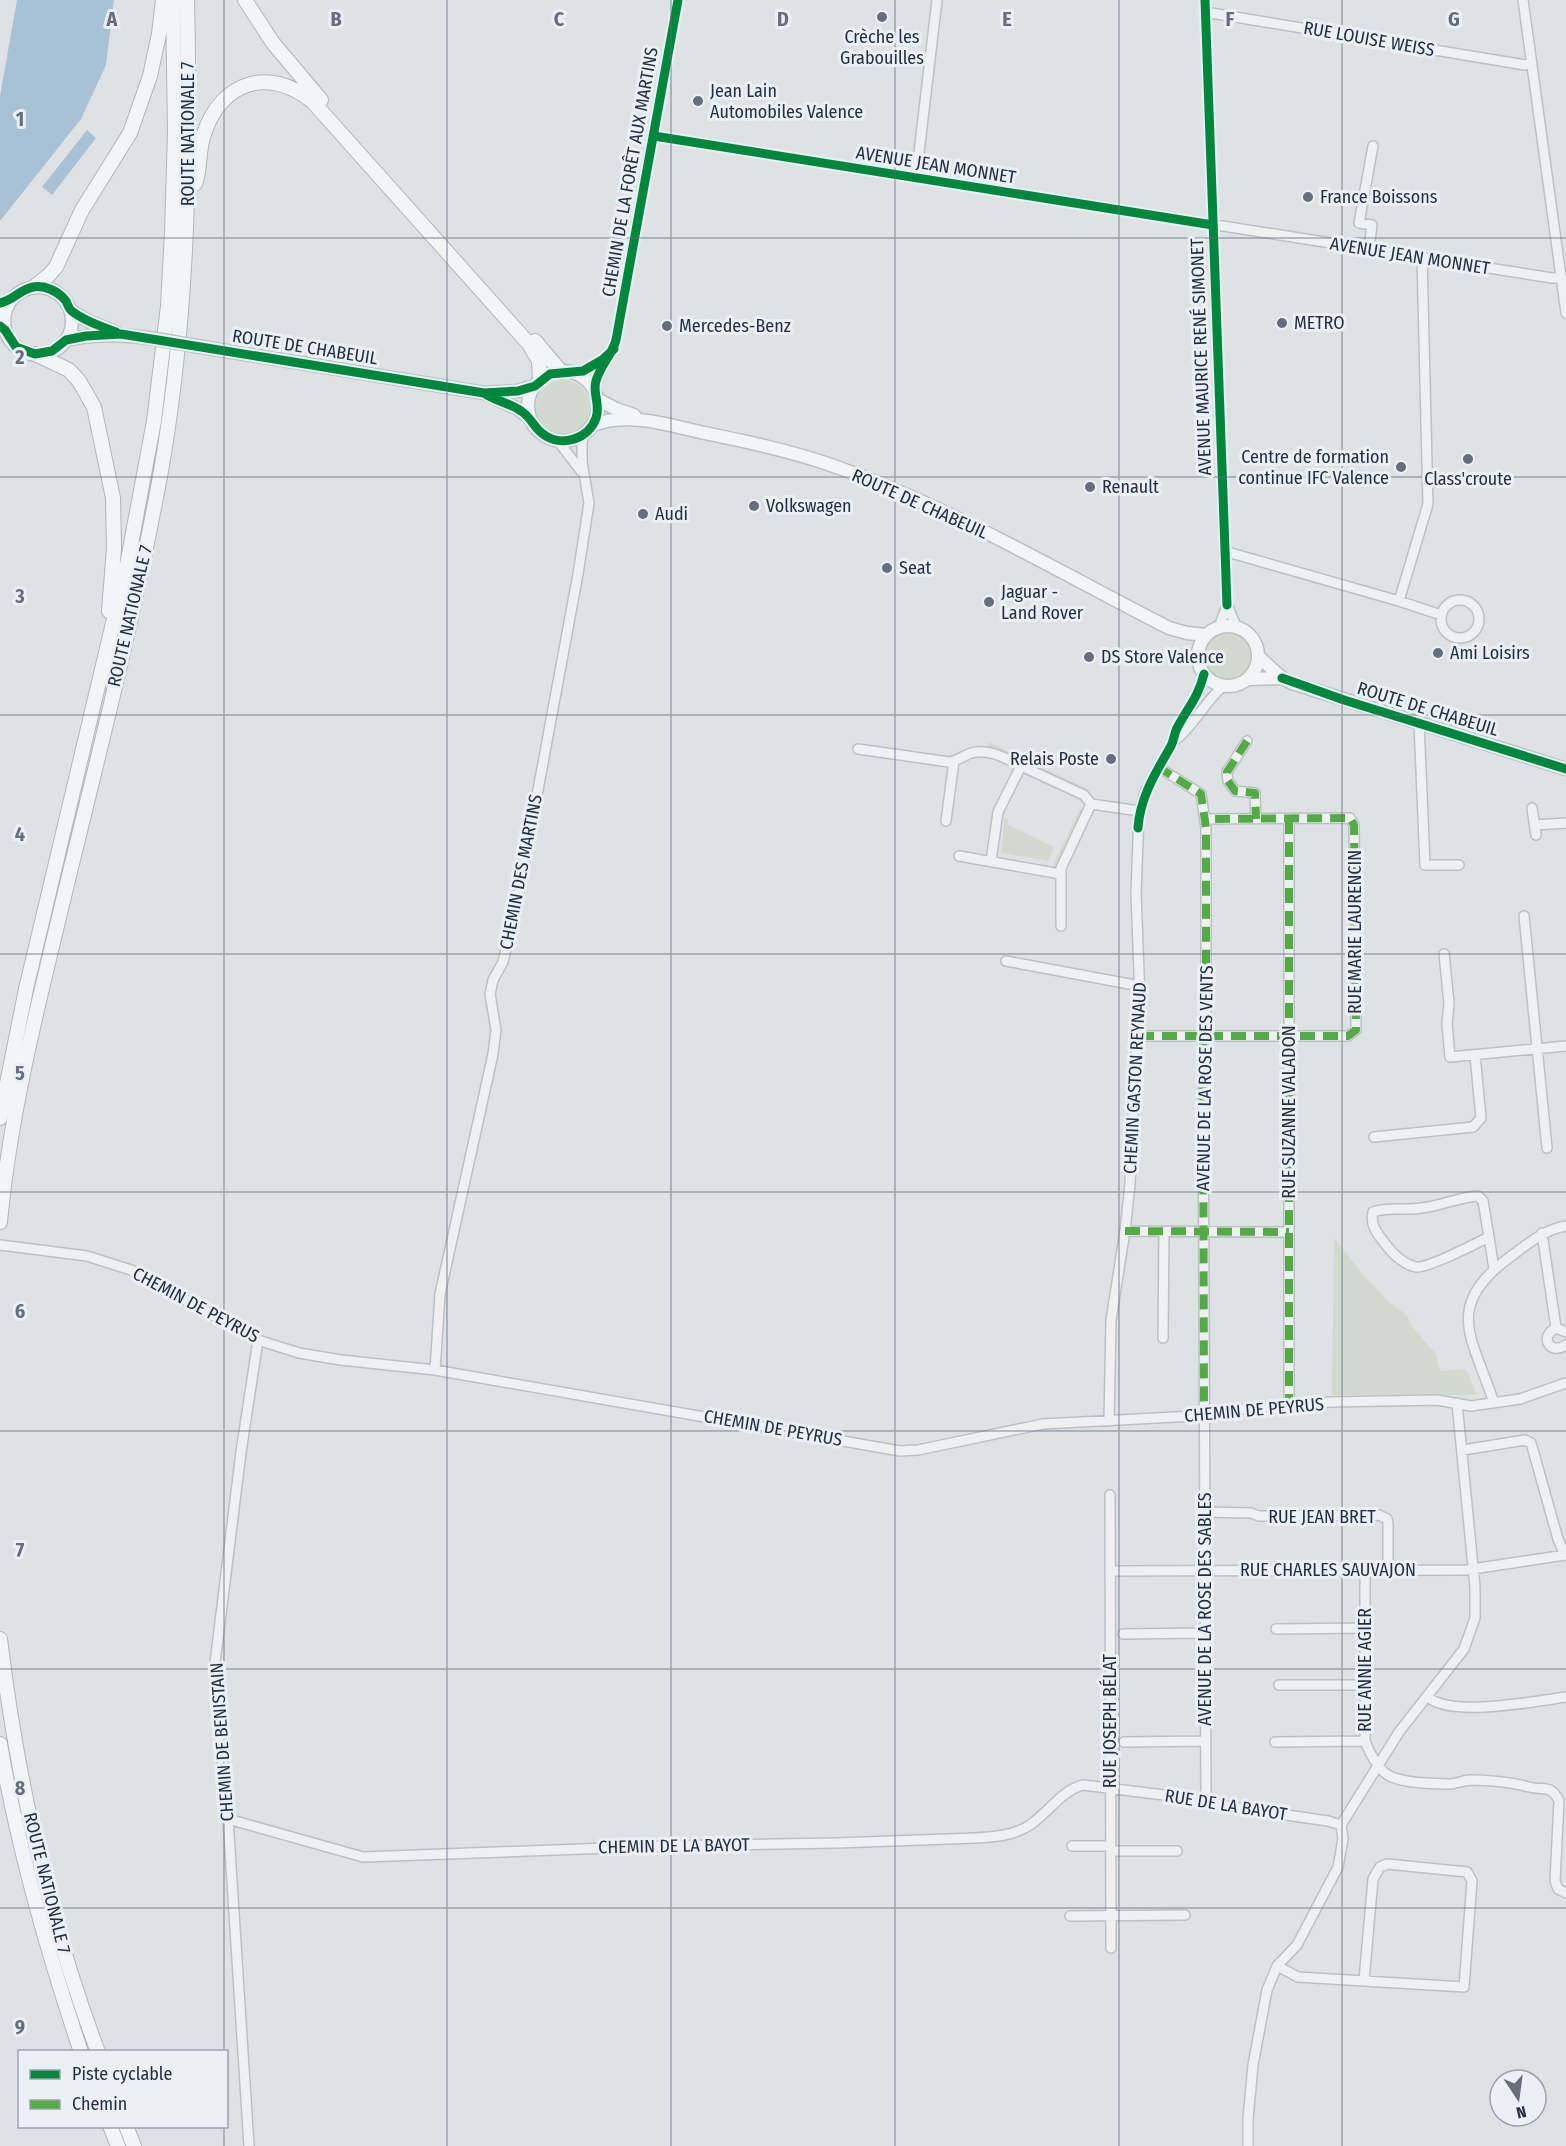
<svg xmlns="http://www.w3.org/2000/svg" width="1566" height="2146" viewBox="0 0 1566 2146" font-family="'Fira Sans Condensed',sans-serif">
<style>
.green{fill:#d0dace}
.water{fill:#a9c1d4}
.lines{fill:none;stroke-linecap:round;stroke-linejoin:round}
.minor-casing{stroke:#bdc0c3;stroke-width:12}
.major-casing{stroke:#bbbfc3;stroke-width:15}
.highway-casing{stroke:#b1b5ba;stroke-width:16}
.minor{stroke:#eef0f2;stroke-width:9}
.major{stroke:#f3f4f5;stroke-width:12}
.highway{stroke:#f3f4f5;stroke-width:14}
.major-bridge-casing{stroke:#bbbfc3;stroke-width:15;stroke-linecap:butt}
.major-bridge{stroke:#f3f4f5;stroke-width:12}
.quiet{stroke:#53ab46;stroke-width:8;stroke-dasharray:15 8;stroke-linecap:butt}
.cycleway-casing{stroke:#ebf0f6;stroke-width:13}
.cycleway{stroke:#00873e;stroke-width:9}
.grid{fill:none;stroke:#656e7a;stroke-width:1.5;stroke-opacity:0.55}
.poi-dot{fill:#656e7a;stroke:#ebf0f6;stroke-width:2}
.labels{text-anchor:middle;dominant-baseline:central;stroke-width:6;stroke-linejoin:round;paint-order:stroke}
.poi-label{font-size:18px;fill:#243040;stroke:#ebf0f6;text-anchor:start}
.street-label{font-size:18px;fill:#243040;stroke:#ebf0f6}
.grid-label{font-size:20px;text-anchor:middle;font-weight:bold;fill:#656e7a;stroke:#ebf0f6;stroke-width:6;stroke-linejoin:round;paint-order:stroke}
</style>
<rect width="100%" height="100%" fill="#dfe2e5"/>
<path class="green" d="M536 407a27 27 0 1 1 54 0a27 27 0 1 1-54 0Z
M1204 656a25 25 0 1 1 50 0a25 25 0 1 1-50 0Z
M988,742L1089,790L1085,791L1003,752L987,749Z
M1080,809L1084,811L1058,864L1054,867V863Z
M1005,818L1008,820L1007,824L1054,847L1048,861L1001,853Z
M1334,1238L1365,1277L1390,1303L1406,1314L1414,1329L1436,1354L1440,1371L1466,1369L1477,1395H1332Z"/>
<path class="water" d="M17,0H114L106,65L81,119L0,221V96Z
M87,130L96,138L52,195L42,187Z"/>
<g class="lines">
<g class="minor-casing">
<path id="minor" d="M1205,0L1226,589L1227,605L1236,626
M1523,0L1566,313
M1205,12L1525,65L1532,63
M654,136L1552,278H1562
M916,178L937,0
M1369,249L1372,225L1359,223L1373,146
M572,373L593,367L608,355
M595,391C596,372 611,358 616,340L678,0
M558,441L581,471
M1224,551L1399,601L1441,615
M1441 619a19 19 0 1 1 38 0a19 19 0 1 1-38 0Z
M1399,601L1428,504L1422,258
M1219,627L1227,605
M1419,723L1425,865H1459
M1247,741L1227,772L1228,781L1235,791L1255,793L1256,819
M1173,742C1193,727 1204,703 1223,686
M858,749L949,762C957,761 963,756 971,753C989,748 1005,758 1021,766
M1158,767L1201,794L1206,828V1035L1203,1044L1206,1803
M1532,808L1536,835
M1289,819V1405
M946,821L954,761
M1535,825L1566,823
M959,856L1061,874
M991,861L998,812L1021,766L1084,795L1091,804
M1524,916L1547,1148
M1061,926V868L1091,804L1140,811
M1444,954L1449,1003L1447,1024L1450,1057L1566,1046
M1006,961L1140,986
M1139,1036H1348L1356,1030L1354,825L1350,818L1205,819
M1374,1137L1473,1127L1481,1118L1475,1055
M1478,1196L1483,1201L1489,1237C1477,1243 1427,1269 1416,1267C1402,1264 1391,1252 1383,1241C1376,1232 1370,1224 1373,1212C1389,1206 1405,1211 1421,1208C1441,1206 1459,1197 1478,1196Z
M1125,1231L1289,1232
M1542,1233L1556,1328
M1489,1237L1494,1269
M0,1245L87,1256L131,1270L258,1340L299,1353L341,1360L435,1370L900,1451L918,1450L1043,1424L1194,1416L1250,1408L1331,1402L1437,1400L1471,1406L1520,1399L1566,1383
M1566,1332L1556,1328C1538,1337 1551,1356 1566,1345
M1163,1338L1164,1232
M435,1370L440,1294L493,1054L496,1030L490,994L493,980L503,962L520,887L578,574L589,503L582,462V442L585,433
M1494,1403C1473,1338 1442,1307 1510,1257C1528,1244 1543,1230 1566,1226
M1109,1421L1111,1320L1125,1231L1130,1184L1136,1055L1141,1025L1136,893L1139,815L1145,792L1173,742L1176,730L1199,691L1204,674
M1110,1495L1111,1948
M1205,1512L1251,1513L1259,1516L1379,1515L1387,1519L1388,1524V1571
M1110,1571L1466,1570L1565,1555L1558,1539L1531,1443L1525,1440L1463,1450
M1365,1571V1741C1369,1752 1378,1769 1388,1775C1400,1783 1436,1784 1451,1784C1457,1783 1463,1781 1469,1780C1489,1780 1510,1782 1529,1787C1544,1791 1551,1784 1559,1801L1555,1881L1558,1889L1566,1893
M1276,1629L1366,1628
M1123,1634L1206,1633
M1279,1685H1365
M1428,1697C1451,1718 1536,1701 1566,1697
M1124,1742L1206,1741
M1275,1742L1365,1741
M228,1819L363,1857L664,1846L837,1843L975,1838C994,1837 1013,1836 1030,1825C1048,1813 1062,1790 1083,1785L1180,1797L1231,1807L1328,1821L1341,1825
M1072,1846H1111
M1111,1851H1177
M1070,1916L1185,1915
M1277,1966L1298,1977L1464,1987L1472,1881L1467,1872L1387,1864L1380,1867L1373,1879L1364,1980
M249,2146L228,1819L214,1671L241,1452L258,1340
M1248,2146V2119L1253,2065L1267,1990L1277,1966L1297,1945L1338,1867L1343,1839L1341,1825L1399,1732L1464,1649L1475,1618V1587L1457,1403"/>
</g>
<g class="major-casing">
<path id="major" d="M4 321a34 34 0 1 1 68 0a34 34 0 1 1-68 0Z
M71,311L88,321L117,333
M66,340C94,334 120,334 149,338
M196,346L484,393L518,391L535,386
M528 406a35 35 0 1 1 70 0a35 35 0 1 1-70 0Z
M484,393L518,409L530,418
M597,399L616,409L634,415
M593,425C627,412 665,424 700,432C743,441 787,450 828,464C947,505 1057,571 1169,628L1187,633L1206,635
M1198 656a30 30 0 1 1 60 0a30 30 0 1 1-60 0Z
M1259,657L1282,678L1292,683L1566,769
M1249,679L1282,678"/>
</g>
<g class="highway-casing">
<path id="highway" d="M245,0L273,43L321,100
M195,184C201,168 198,150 204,134C221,81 270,66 313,102L529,344L539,361L540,380
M34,287L49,275L56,267L82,210L130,133L150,76L159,34L163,0
M535,341L561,372
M35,354L69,370L79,381L94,407L113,498L114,548L109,611
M0,1118L26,989L128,560L154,421L168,306L172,233L175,133L173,0
M0,1222C9,1125 32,1029 55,934C89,791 127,648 155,503C188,337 191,169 187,0
M0,1639C17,1779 48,1919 98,2052
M0,1744C18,1849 47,1951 81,2052
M110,2126L118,2146
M126,2126L134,2146"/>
</g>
<use href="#minor" class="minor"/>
<use href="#major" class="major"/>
<use href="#highway" class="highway"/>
<g class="major-bridge-casing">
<path id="major-bridge" d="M149,338L196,346"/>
</g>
<use href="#major-bridge" class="major-bridge"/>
<path class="quiet" d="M1247,741L1227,772L1228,781L1235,791L1255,793L1256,819
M1158,767L1201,794L1206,828V1035L1203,1044L1204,1414
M1289,819V1405
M1139,1036H1348L1356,1030L1354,825L1350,818L1205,819
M1125,1231L1289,1232"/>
<g class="cycleway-casing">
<path id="cycleway" d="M1205,0L1227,605
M654,136L1213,225
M0,303C14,300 19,290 33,287C45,285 58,291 66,301C68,305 69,310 73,312C86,322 101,326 116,332
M0,326L5,330L16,347L35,354L52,351L66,340L86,336L121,334L484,393L518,391L535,386L550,374L583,371L602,360L614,349
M484,393C495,401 510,403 521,411C531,417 534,428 543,434C561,448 589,439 596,418C601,405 592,393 596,381C600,366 612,355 616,340L678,0
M1282,678L1344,700L1566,769
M1138,828C1140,797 1156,772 1171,746C1174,740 1174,734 1177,728C1188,707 1198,698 1204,674"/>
</g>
<use href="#cycleway" class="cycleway"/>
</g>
<path class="grid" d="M224,0V2052M447,0V2146M671,0V2146M895,0V2146M1119,0V2146M1342,0V2146M0,238H1566M0,477H1566M0,715H1566M0,954H1566M0,1192H1566M0,1431H1566M0,1669H1566M0,1908H1566M224,2126V2146"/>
<g class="poi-dot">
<circle cx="882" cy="17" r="6"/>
<circle cx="698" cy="101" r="6"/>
<circle cx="1308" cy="197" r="6"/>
<circle cx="1282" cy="323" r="6"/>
<circle cx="667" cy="326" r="6"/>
<circle cx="1468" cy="459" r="6"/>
<circle cx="1401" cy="467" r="6"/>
<circle cx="1090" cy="487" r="6"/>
<circle cx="754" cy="506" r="6"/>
<circle cx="643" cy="514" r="6"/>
<circle cx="887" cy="568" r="6"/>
<circle cx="989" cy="602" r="6"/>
<circle cx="1438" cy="653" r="6"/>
<circle cx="1089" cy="657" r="6"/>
<circle cx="1111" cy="759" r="6"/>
</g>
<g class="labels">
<g class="poi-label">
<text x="882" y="37" text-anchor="middle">Crèche les<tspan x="882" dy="21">Grabouilles</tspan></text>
<text x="710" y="91">Jean Lain<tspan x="710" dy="21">Automobiles Valence</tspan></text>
<text x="1320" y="197">France Boissons</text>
<text x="1294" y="323">METRO</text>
<text x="679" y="326">Mercedes-Benz</text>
<text x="1389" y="457" text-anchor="end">Centre de formation<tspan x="1389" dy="21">continue IFC Valence</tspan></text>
<text x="1468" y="479" text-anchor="middle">Class'croute</text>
<text x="1102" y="487">Renault</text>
<text x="766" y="506">Volkswagen</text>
<text x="655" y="514">Audi</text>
<text x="899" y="568">Seat</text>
<text x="1001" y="592">Jaguar -<tspan x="1001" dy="21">Land Rover</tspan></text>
<text x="1450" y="653">Ami Loisirs</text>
<text x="1101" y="657">DS Store Valence</text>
<text x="1099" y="759" text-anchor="end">Relais Poste</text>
</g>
<g class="street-label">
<text transform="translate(1369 39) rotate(10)">RUE LOUISE WEISS</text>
<text transform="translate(188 134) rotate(-90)">ROUTE NATIONALE 7</text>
<text transform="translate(936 165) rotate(9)">AVENUE JEAN MONNET</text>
<text transform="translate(630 172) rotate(-80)">CHEMIN DE LA FORÊT AUX MARTINS</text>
<text transform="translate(1410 256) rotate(9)">AVENUE JEAN MONNET</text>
<text transform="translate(305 347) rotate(9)">ROUTE DE CHABEUIL</text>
<text transform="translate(1201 357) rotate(-92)">AVENUE MAURICE RENÉ SIMONET</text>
<text transform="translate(920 504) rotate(24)">ROUTE DE CHABEUIL</text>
<text transform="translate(130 616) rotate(-77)">ROUTE NATIONALE 7</text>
<text transform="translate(1428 709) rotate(17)">ROUTE DE CHABEUIL</text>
<text transform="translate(521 872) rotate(-79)">CHEMIN DES MARTINS</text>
<text transform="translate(1355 932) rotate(-90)">RUE MARIE LAURENCIN</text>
<text transform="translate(1135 1078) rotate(-87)">CHEMIN GASTON REYNAUD</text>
<text transform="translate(1205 1078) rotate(-89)">AVENUE DE LA ROSE DES VENTS</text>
<text transform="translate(1289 1112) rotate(-90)">RUE SUZANNE VALADON</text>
<text transform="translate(196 1305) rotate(28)">CHEMIN DE PEYRUS</text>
<text transform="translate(1254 1410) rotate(-5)">CHEMIN DE PEYRUS</text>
<text transform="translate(773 1428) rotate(10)">CHEMIN DE PEYRUS</text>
<text x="1322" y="1517">RUE JEAN BRET</text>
<text x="1328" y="1570">RUE CHARLES SAUVAJON</text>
<text transform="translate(1205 1609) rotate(-90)">AVENUE DE LA ROSE DES SABLES</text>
<text transform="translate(1365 1670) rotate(-90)">RUE ANNIE AGIER</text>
<text transform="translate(1110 1721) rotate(-90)">RUE JOSEPH BÉLAT</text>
<text transform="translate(222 1742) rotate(-94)">CHEMIN DE BENISTAIN</text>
<text transform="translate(1226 1805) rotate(9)">RUE DE LA BAYOT</text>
<text transform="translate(674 1846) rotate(-1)">CHEMIN DE LA BAYOT</text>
<text transform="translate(47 1883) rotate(76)">ROUTE NATIONALE 7</text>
</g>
</g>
<g class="grid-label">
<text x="112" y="26">A</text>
<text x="336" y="26">B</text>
<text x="559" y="26">C</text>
<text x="783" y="26">D</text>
<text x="1007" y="26">E</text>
<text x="1230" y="26">F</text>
<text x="1454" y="26">G</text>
<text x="20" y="126">1</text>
<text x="20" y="364">2</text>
<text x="20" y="603">3</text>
<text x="20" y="841">4</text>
<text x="20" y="1080">5</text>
<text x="20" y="1318">6</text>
<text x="20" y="1557">7</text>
<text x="20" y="1795">8</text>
<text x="20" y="2034">9</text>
</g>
<rect x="18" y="2050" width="210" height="78" fill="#ebf0f6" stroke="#9ba3ad" stroke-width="1.5"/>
<rect x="30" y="2070" width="30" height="9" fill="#00873e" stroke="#9ba3ad" stroke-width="1.5"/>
<text x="72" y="2080" font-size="18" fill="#243040">Piste cyclable</text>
<rect x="30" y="2100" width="30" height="9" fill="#53ab46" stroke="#9ba3ad" stroke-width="1.5"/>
<text x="72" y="2110" font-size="18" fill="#243040">Chemin</text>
<g transform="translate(1518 2098) rotate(167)"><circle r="28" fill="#ebf0f6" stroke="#9ba3ad" stroke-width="1.5"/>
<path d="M0-4.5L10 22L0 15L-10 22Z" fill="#656e7a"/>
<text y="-9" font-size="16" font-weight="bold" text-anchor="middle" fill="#243040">N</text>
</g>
</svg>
